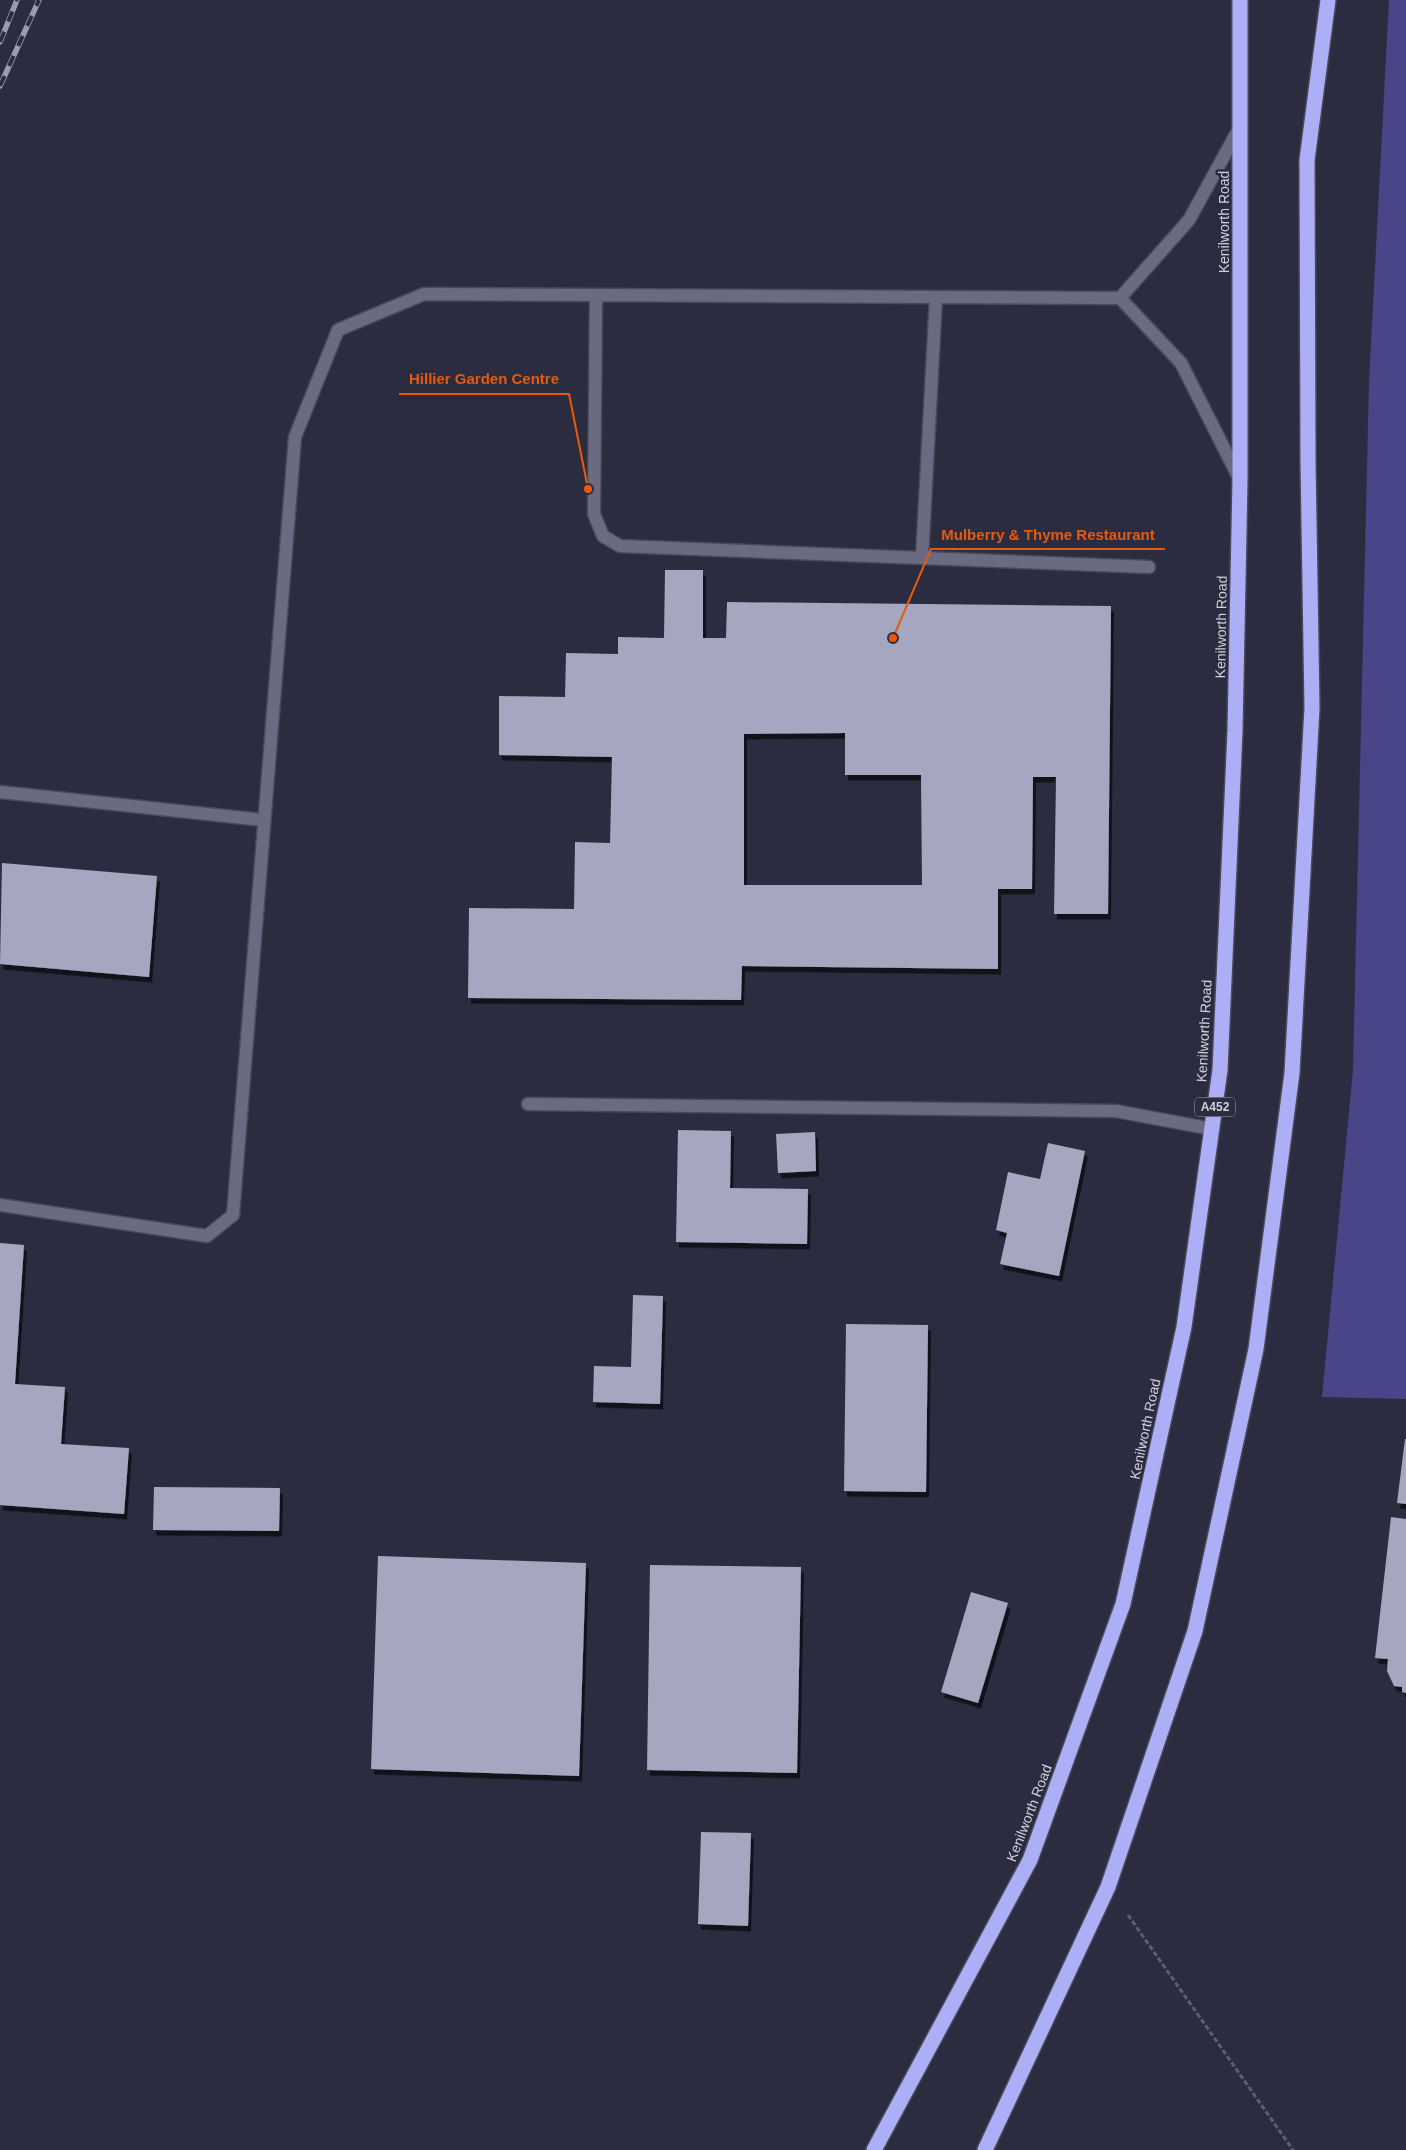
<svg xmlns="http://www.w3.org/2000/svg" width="1406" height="2150" viewBox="0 0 1406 2150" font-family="Helvetica,sans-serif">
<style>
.green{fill:#484688}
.building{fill:#a5a6bf;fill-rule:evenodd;filter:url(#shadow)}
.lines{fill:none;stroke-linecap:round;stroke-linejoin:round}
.lane-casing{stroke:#49495a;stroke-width:15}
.highway-casing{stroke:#49495a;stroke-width:18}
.path{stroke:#5e5e70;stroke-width:3;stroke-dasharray:5 2.5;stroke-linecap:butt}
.lane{stroke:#6a6b83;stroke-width:12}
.highway{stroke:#acaff6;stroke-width:15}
.rail-casing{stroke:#9b9cab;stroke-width:5.5}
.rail{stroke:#2c2c40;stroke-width:4;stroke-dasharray:11;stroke-linecap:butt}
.labels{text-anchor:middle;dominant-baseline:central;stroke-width:5;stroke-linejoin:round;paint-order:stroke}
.shield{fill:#2c2c40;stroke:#9fa0af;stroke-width:1}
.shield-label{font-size:12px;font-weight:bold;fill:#d0d1de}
.street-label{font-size:14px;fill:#d0d1de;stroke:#2c2c40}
.leader{fill:none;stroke:#e8590c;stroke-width:2}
.callout-dot{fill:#e8590c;stroke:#2c2c40;stroke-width:2}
.callout-label{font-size:15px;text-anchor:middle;font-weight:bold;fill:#e8590c;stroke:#2c2c40;stroke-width:5;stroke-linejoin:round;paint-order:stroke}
</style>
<defs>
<filter id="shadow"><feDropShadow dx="3" dy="5.5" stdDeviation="0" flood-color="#0009"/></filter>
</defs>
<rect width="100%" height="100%" fill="#2c2c40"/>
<path class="green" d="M1389,0H1406V1399L1322,1397L1353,1070L1369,382Z"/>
<path class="building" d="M665,570H703V638H726L727,602L1111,606L1108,914H1054L1056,777H1033L1032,889H998V969L742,966L741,1000L468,998L469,908L574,909L575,842L610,843L612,757L499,755V696L565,697L566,653L618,654V637L664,638ZM845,733V775H921L922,885H744V734Z
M2,863L157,876L149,977L0,964Z
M678,1130L731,1131L730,1188L808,1189L807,1244L676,1242Z
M815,1132L816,1171L778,1173L776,1134Z
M1048,1143L1085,1151L1059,1276L1000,1264L1007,1233L996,1230L1008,1172L1040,1179Z
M0,1243L24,1245L15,1384L65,1387L61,1444L129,1448L124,1514L0,1505Z
M633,1295L663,1296L660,1404L593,1402L594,1366L631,1367Z
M846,1324L928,1325L926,1492L844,1491Z
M1405,1439H1406V1504L1397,1503Z
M154,1487L280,1488L279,1531L153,1530Z
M1391,1517L1406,1519V1693L1402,1692V1687L1394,1686L1387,1671L1388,1659L1375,1658Z
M378,1556L586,1563L579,1776L371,1769Z
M650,1565L801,1567L797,1773L647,1770Z
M971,1592L1008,1603L978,1703L941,1692Z
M701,1832L751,1833L748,1926L698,1924Z"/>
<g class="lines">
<g class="lane-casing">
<path id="lane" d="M596,295L594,514L603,536L620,546L1149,567
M1120,298L1189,220L1241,125
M922,558L936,297
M0,792L263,820
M528,1104L1116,1111L1212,1129
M0,1205L207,1236L233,1215L295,437L338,330L424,294L1120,298L1181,363L1240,480"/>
</g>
<g class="highway-casing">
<path id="highway" d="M874,2150L1030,1860L1123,1604L1184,1327L1220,1070L1235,731L1240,480V0
M985,2150L1108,1887L1195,1631L1256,1349L1292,1073L1312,708L1308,461L1307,160L1328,0"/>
</g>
<path class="path" d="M1128,1915L1293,2150"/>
<use href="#lane" class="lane"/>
<use href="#highway" class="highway"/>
<g class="rail-casing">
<path id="rail" d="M0,42L17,0
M0,86L39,0"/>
</g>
<use href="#rail" class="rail"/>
</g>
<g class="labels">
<rect class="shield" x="1195" y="1097.5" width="40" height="19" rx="4"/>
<g class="shield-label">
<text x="1215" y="1107">A452</text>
</g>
<g class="street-label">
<text transform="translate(1224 222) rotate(-90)">Kenilworth Road</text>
<text transform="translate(1221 627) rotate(-89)">Kenilworth Road</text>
<text transform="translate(1204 1031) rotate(-87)">Kenilworth Road</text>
<text transform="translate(1145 1429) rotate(-78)">Kenilworth Road</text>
<text transform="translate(1029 1813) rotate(-69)">Kenilworth Road</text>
</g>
</g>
<path class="leader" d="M588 489L569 394H399M893 638L931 549H1165"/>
<g class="callout-dot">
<circle cx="588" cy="489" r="5"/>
<circle cx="893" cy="638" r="5"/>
</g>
<g class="callout-label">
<text x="484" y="384">Hillier Garden Centre</text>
<text x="1048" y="540">Mulberry &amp; Thyme Restaurant</text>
</g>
</svg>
